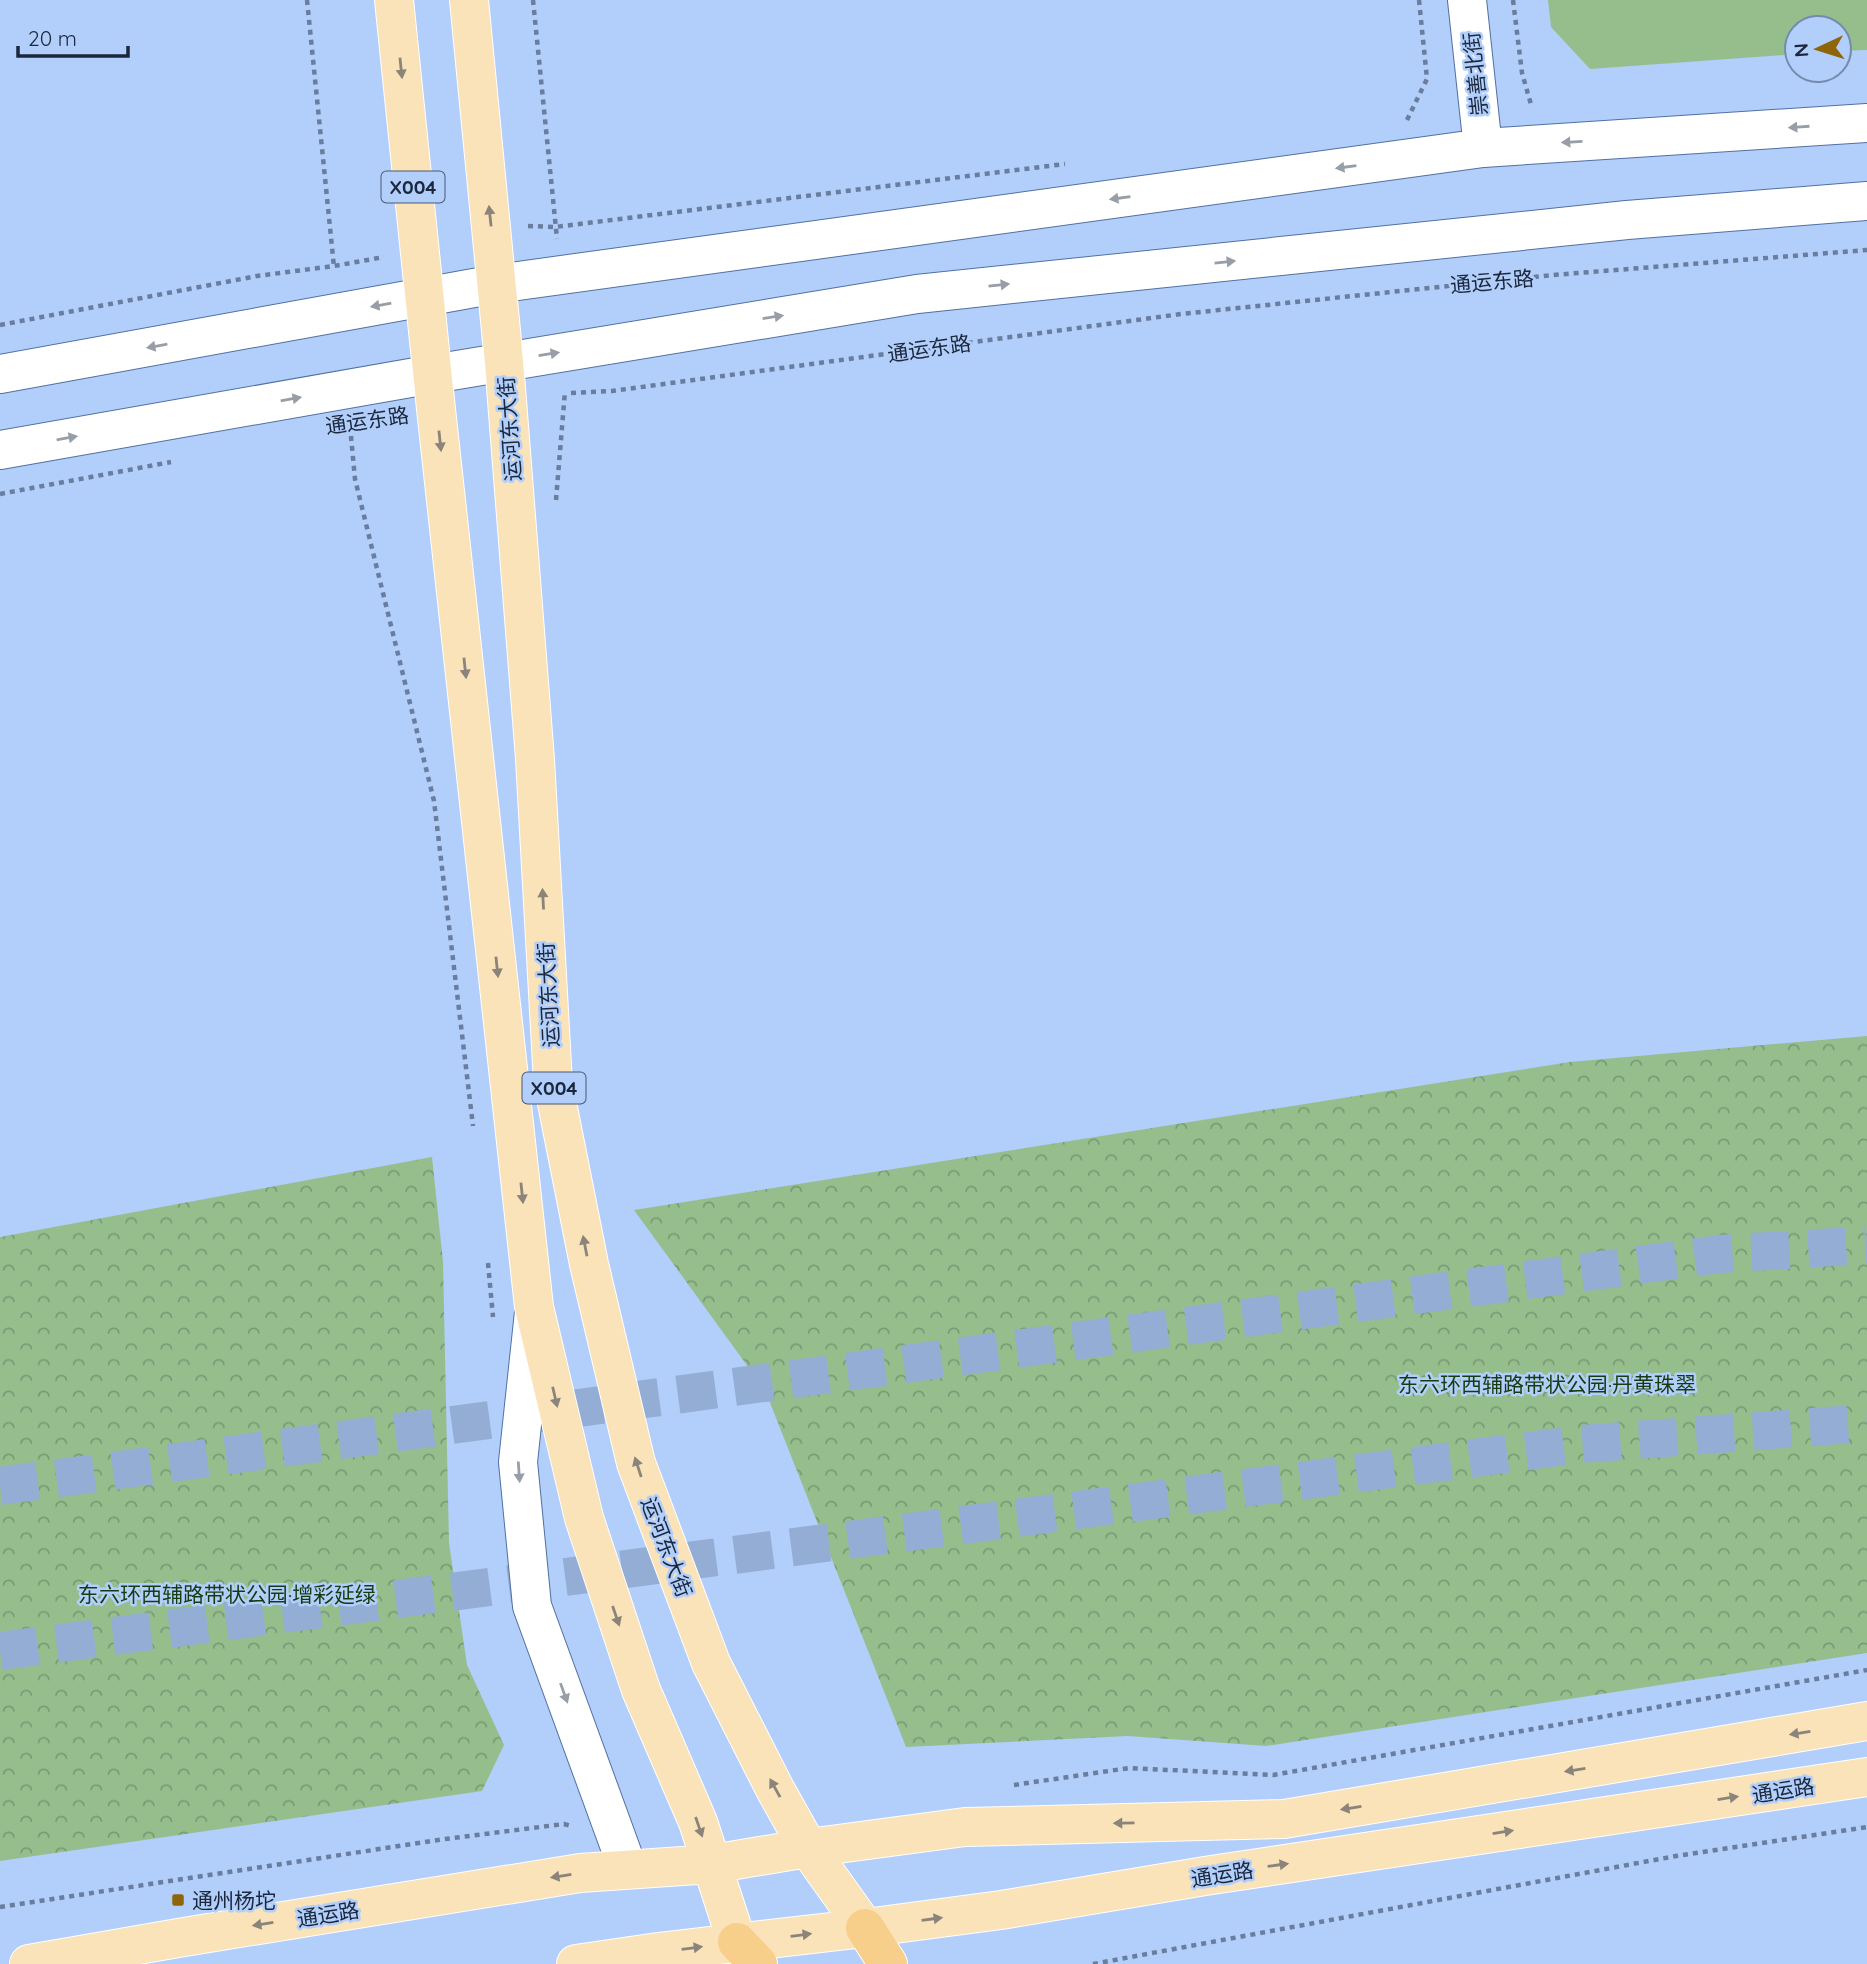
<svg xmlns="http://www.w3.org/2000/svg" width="1867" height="1964" viewBox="0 0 1867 1964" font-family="Quicksand,'Noto Sans SC',sans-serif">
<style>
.green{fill:#96be8d}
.park{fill:url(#park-crowns)}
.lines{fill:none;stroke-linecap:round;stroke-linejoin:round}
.highway-tunnel{stroke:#94add4;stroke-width:38;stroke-dasharray:38 19;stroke-linecap:butt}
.secondary-casing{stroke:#5170a2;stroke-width:40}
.primary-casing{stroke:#fff;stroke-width:40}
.highway-casing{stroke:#fff;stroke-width:40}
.path{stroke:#697d9e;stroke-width:4.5;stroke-dasharray:5 5;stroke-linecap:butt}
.secondary{stroke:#fff;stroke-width:38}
.primary{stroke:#fae2b9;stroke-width:38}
.highway{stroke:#f7ce8a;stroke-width:38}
.oneway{fill:#8a847a}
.oneway2{fill:#989ea7}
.poi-dot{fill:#8e6509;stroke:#b2cefa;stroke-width:2.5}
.labels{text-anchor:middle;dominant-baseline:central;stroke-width:5;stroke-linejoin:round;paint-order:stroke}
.shield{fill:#b2cefa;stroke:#485975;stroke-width:2}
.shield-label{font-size:19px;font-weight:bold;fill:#1a273c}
.street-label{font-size:21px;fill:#1a273c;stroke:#b2cefa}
.park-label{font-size:21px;fill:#183a10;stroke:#b2cefa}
.poi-label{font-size:21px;fill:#1a273c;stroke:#b2cefa;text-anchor:start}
</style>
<defs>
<pattern id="park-crowns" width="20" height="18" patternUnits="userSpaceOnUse" patternTransform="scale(1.75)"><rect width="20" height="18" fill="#96be8d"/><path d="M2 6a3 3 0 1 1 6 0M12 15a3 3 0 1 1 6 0" fill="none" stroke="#7a9a74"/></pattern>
</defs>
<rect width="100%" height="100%" fill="#b2cefa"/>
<path class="green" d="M1548,0H1867V50L1839,51V28H1797V54L1590,69L1551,27Z"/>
<path class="park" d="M1867,1036V1653L1266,1746L1128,1736L906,1747L765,1390L634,1210L1570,1062Z
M432,1157L443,1262L449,1543L467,1665L504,1745L482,1791L0,1861V1237Z"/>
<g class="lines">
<path class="highway-tunnel" d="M0,1486L1720,1254L1867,1245
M0,1651L1581,1444L1867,1423"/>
<g class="secondary-casing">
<path id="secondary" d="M1467,0L1483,148
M0,374L496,284L1483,148L1867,123
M0,450L433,374L917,294L1627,220L1867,201
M534,1312L518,1462L532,1606L628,1869"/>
</g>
<g class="primary-casing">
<path id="primary" d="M394,0L436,409L534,1307L584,1518L641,1690L698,1822L737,1942
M469,0L504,362L535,759L553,1083L589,1264L636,1463L711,1663L775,1789L808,1848L865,1928
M29,1964L184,1937L580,1873L712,1864L808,1848L965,1827L1284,1819L1867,1721
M576,1964L658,1952L865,1928L1001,1910L1205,1876L1867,1777"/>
</g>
<g class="highway-casing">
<path id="highway" d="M865,1928L888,1964
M737,1942L758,1964"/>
</g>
<path class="path" d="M307,0L334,267
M533,0L557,239
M1513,0L1522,73L1532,108
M1407,120L1427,79L1419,0
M528,226L555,227L1065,164
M0,325L257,276L334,266L384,257
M571,393L612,391L1181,314L1553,275L1867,250
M350,426L355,479L434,801L473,1126
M0,494L171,462
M556,500L565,391
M488,1263L493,1317
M1014,1785L1129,1768L1273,1775L1867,1670
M0,1907L445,1839L564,1824L571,1826
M1093,1964L1676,1856L1867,1827"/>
<use href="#secondary" class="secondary"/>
<use href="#primary" class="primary"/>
<use href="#highway" class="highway"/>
</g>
<defs><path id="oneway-solid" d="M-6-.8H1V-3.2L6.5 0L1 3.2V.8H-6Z" transform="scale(1.75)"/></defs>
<g class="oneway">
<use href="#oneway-solid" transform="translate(401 68) rotate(84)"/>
<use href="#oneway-solid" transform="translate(490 216) rotate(-96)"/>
<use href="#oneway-solid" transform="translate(440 441) rotate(84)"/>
<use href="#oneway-solid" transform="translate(465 668) rotate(84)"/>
<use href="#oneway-solid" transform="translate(543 899) rotate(-93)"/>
<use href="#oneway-solid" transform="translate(497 967) rotate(84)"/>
<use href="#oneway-solid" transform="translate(522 1193) rotate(84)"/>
<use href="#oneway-solid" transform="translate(585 1246) rotate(-101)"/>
<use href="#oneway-solid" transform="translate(555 1397) rotate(77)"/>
<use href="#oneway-solid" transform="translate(638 1467) rotate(-108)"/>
<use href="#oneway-solid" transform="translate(616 1616) rotate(71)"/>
<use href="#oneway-solid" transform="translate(1800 1733) rotate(171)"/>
<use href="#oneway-solid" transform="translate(1575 1770) rotate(171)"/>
<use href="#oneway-solid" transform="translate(775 1788) rotate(-119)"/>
<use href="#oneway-solid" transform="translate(1728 1798) rotate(-9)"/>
<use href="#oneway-solid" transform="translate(1351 1808) rotate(171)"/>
<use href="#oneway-solid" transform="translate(1124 1823) rotate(179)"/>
<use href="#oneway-solid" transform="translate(699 1827) rotate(71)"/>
<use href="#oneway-solid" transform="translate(1503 1832) rotate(-9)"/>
<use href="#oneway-solid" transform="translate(1278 1865) rotate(-8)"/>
<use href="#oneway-solid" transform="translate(561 1876) rotate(171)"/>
<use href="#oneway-solid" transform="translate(932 1919) rotate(-8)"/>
<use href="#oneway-solid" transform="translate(263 1924) rotate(171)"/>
<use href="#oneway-solid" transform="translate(801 1935) rotate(-7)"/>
<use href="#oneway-solid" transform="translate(692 1948) rotate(-7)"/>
</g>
<g class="oneway2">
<use href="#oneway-solid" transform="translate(1799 127) rotate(176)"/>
<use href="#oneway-solid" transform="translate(1572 142) rotate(177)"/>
<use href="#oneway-solid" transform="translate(1346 167) rotate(172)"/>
<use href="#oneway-solid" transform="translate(1120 198) rotate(172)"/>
<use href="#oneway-solid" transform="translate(1225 262) rotate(-6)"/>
<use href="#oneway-solid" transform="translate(999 285) rotate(-6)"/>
<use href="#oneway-solid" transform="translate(381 305) rotate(170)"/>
<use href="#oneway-solid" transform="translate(773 317) rotate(-9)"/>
<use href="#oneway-solid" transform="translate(157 346) rotate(170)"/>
<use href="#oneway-solid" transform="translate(549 354) rotate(-9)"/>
<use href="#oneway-solid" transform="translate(291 399) rotate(-10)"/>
<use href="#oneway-solid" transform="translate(67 438) rotate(-10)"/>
<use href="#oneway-solid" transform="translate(519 1472) rotate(86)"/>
<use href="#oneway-solid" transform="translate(564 1693) rotate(70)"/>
</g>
<rect class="poi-dot" x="171" y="1893" width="14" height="14" rx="3.5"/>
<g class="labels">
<g class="shield">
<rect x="381.5" y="171.5" width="63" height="31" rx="5"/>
<rect x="522.5" y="1072.5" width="63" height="31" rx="5"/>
</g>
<g class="shield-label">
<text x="413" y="187">X004</text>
<text x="554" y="1088">X004</text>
</g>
<g class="street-label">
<text transform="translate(1475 74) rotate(-96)">崇善北街</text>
<text transform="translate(1492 281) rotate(-5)">通运东路</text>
<text transform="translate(929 348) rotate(-8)">通运东路</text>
<text transform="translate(367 420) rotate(-8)">通运东路</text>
<text transform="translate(509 429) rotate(-94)">运河东大街</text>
<text transform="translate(548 995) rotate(-93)">运河东大街</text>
<text transform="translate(667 1547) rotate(69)">运河东大街</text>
<text transform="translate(1783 1790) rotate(-9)">通运路</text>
<text transform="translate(1222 1874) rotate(-9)">通运路</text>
<text transform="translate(328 1914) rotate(-9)">通运路</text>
</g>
<g class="park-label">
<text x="1547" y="1384">东六环西辅路带状公园·丹黄珠翠</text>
<text x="227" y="1594">东六环西辅路带状公园·增彩延绿</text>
</g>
<g class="poi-label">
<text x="192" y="1900">通州杨坨</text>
</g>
</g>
<g transform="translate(1818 49) rotate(266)"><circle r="33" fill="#b2cefa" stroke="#758bae" stroke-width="2"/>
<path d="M0-5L12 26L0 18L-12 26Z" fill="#8e6509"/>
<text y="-10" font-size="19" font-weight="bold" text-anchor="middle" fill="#1a273c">N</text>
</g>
<path d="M18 46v10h110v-10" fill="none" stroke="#1a273c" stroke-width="3.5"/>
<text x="28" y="46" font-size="21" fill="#1a273c" stroke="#b2cefa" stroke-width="5" paint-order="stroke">20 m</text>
</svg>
